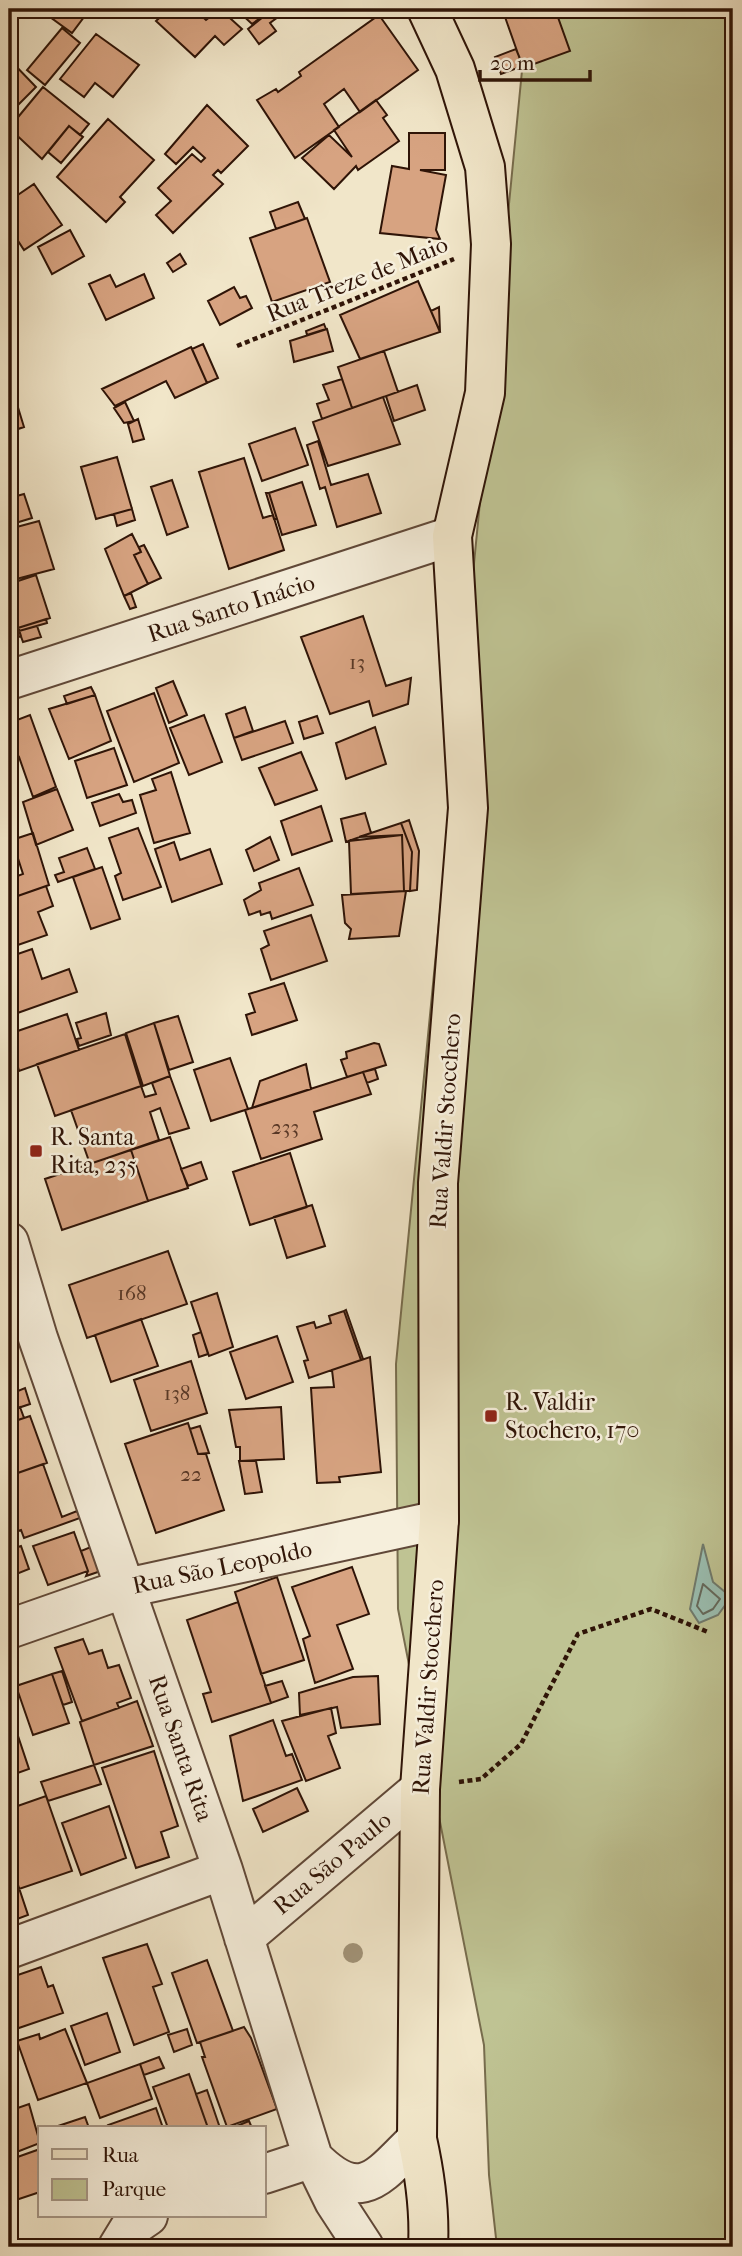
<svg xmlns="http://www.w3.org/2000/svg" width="742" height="2256" viewBox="0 0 742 2256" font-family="'IM FELL French Canon',serif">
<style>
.green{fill:#bfc393;stroke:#776c4d;stroke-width:2}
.water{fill:#9bc0b3;stroke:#707b6e;stroke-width:2}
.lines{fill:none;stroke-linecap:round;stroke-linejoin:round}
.shore{stroke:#656a5d;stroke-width:2}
.building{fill:#d7a381;stroke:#2f1407;stroke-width:2}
.minor-casing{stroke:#604838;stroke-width:42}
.major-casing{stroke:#2f1407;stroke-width:42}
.path{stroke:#2f1407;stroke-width:4.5;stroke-dasharray:5 3.5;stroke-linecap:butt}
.minor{stroke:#f6efdc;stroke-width:38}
.major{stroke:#f1e6c9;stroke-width:38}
.tree{fill:#a29479}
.poi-dot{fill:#8f2418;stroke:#f6efdc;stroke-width:2.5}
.labels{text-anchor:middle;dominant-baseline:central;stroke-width:5;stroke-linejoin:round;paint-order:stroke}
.number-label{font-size:21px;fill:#593826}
.street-label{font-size:24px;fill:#2f1407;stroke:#f6efdc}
.poi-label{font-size:24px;fill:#2f1407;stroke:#f6efdc;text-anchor:start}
</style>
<rect width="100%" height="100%" fill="#f1e6c9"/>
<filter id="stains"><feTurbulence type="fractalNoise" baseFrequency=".00286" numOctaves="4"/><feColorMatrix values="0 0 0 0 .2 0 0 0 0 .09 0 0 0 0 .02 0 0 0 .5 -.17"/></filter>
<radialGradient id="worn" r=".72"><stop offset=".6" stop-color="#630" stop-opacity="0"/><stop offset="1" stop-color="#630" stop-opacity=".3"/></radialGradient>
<path class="green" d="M528,9H733V2247H497L489,2175L484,2045L398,1609L396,1364Z"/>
<path class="water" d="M703,1544L713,1582L731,1597L718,1615L699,1623L690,1609Z"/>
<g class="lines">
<path class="shore" d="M703,1584L720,1599L713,1609L703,1614L697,1606Z"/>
</g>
<path class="building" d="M39,9H90L72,33Z
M169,9H194L206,20L220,9L242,29L224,45L215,36L195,57L156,21Z
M236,9H273L252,24Z
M273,9H278L282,14L270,23L276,31L259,44L248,29Z
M529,9H555L570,51L523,68L505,17Z
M379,15L418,70L360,112L344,89L324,104L339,127L295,158L257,100L276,89L278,92L301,76L299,72Z
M62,28L80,43L45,85L27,70Z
M96,34L139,65L113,97L95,83L84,97L60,79Z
M516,49L523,66L501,74L495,57Z
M9,59L36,87L9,114Z
M43,87L89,124L80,135L69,126L42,159L9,128Z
M376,100L387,115L383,118L399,141L358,170L356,166L334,189L302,158L329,135L352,157L334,130Z
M207,105L248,146L221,173L218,170L213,175L223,184L173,233L156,215L171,201L158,188L192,154L201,162L205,158L193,147L176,164L165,154Z
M108,119L154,160L120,197L125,202L106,222L57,177Z
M69,126L83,137L61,163L48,152Z
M409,133H445V170H420L446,175L436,230L440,239L380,233L392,166L409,169Z
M34,184L62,225L24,250L9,227V201Z
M298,202L305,219L276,229L270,212Z
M307,218L330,282L272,302L250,238Z
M70,230L84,256L52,274L38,247Z
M180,254L186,264L173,272L167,263Z
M144,274L154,298L106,320L89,284L110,275L116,287Z
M418,281L440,332L360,359L340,315Z
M234,287L240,298L246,296L252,308L220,325L208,301Z
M439,307L440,332L431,311Z
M324,324L326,329L307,335L306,331Z
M327,329L333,351L294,362L290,341Z
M203,344L218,378L207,383L192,349Z
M191,347L207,383L175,398L166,381L115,406L102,389Z
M384,351L398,392L352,408L338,367Z
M9,378L24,427L9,432Z
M342,379L352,408L322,419L317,404L329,400L323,385Z
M417,385L425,410L394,421L386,396Z
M383,397L400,444L328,466L313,422Z
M125,402L134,421L124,423L114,408Z
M138,419L144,439L133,442L128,424Z
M295,428L308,465L262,481L249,444Z
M318,441L331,485L368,474L381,513L337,527L325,487L320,489L307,445Z
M117,457L132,509L96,519L81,467Z
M244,458L263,518L273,515L284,550L229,569L199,472Z
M172,480L188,527L167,535L151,487Z
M302,482L316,525L282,535L269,493Z
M266,493H269L277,519H274Z
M24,494L32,518L9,525V498Z
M132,509L135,520L117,526L114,514Z
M39,521L54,569L9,581V529Z
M132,534L141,552L134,555L148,584L124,596L105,549Z
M144,545L161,578L148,584L134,555L141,552L139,547Z
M36,575L50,618L18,628L9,597V584Z
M131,593L136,607L130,609L124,596Z
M363,616L386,686L411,678L408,704L373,716L369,701L330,714L301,637Z
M15,617L21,636L9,639V619Z
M46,619L47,623L19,631L18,628Z
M37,626L41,637L23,642L19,631Z
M173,681L187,715L169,723L156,688Z
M91,687L95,695L67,704L64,696Z
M154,693L179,763L134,782L107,711Z
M95,695L111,741L69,759L49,709Z
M245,707L253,731L234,738L226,714Z
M30,715L56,787L33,797L19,757L15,759L9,744L14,739L9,723Z
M204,715L222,762L189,775L170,728Z
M317,716L323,733L304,739L299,722Z
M285,721L293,743L242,760L234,738Z
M375,727L386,764L346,779L336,743Z
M114,748L127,785L87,798L75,761Z
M301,752L317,790L275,805L259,768Z
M171,772L190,833L154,843L140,795L156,790L152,779Z
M57,789L73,830L36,845L23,802Z
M119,794L123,802L132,800L136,813L100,826L92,803Z
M321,806L332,841L292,855L281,821Z
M365,813L371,833L346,842L341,819Z
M409,820L419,851L417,890L410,891L412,852L401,823Z
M401,823L412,852L410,891H404L402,835L359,837Z
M138,828L161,887L123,900L115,876L121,873L109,838Z
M33,833L49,885L9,899V857L15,877L23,874L12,840Z
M402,835L404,891L351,894L349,841Z
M270,837L279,860L254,871L246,850Z
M174,842L180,860L210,849L222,884L172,902L155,849Z
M87,848L95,869L58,882L55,875L64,872L59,858Z
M102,867L120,919L91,929L73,877Z
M299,868L313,905L272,919L270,912L261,915L260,911L249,915L244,900L261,890L259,883Z
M46,886L53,906L38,912L47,935L9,948V899Z
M406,891L399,936L349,939L351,929L345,923L342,895Z
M311,915L327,961L271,980L261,949L269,945L264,931Z
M32,949L42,979L69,969L77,992L9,1016V957Z
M284,983L297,1020L252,1035L246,1015L255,1012L249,994Z
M106,1013L111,1035L79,1046L77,1039L81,1038L76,1023Z
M67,1014L79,1050L19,1071L9,1034Z
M178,1016L193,1062L169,1070L154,1023Z
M154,1023L170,1076L143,1086L126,1033Z
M125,1034L141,1086L55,1116L37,1064Z
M374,1043L379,1044L386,1065L347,1077L341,1060L347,1058L346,1052Z
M230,1058L248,1109L211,1121L194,1070Z
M306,1064L311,1089L252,1108L260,1081Z
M375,1069L378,1079L367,1083L363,1072Z
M363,1072L371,1094L314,1112L322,1139L261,1159L245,1110Z
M170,1076L189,1128L169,1134L160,1108L150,1112L159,1140L90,1164L71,1110L141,1086L145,1097L156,1094L152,1083Z
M170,1137L188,1188L148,1201L131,1150Z
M131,1150L148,1201L62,1230L45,1179Z
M290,1153L307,1207L250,1225L233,1172Z
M201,1162L207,1179L188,1186L181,1169Z
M312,1205L325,1246L287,1258L274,1217Z
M168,1251L187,1304L87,1338L69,1285Z
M217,1293L233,1347L209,1356L191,1302Z
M346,1310L363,1359L361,1360L344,1311Z
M344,1311L361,1360L309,1378L304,1361L308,1360L297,1327L314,1322L316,1328L331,1323L329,1316Z
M141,1319L158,1366L111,1382L95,1335Z
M201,1332L208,1354L199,1357L193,1335Z
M277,1336L293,1382L246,1399L230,1352Z
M370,1357L381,1472L339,1477L340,1482L317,1483L311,1388L334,1387L332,1370Z
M191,1361L207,1413L151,1431L134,1380Z
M14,1380L18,1391L25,1388L30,1404L9,1411V1382Z
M20,1407L24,1418L9,1423V1411Z
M281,1407L284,1459L240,1461V1447H236L229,1410Z
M30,1416L47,1463L9,1476V1423Z
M188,1423L198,1454H206L224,1510L156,1533L125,1444Z
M200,1426L209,1453L198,1454L190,1429Z
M239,1461H256L262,1492L245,1494Z
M43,1464L62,1517L77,1511L80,1518L24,1538L21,1530L18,1531L9,1507V1476Z
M9,1528L12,1539L18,1547L21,1546L29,1569L14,1575L9,1562Z
M74,1532L88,1571L48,1585L33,1546Z
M98,1544L107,1569L86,1576L88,1571L81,1551Z
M352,1567L369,1614L337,1625L353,1669L315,1683L303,1639L310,1636L292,1587Z
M277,1577L304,1660L261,1674L235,1592Z
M238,1602L271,1703L212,1722L203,1694L211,1692L187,1620Z
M83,1639L89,1654L102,1650L108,1668L119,1665L131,1698L117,1703L119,1708L82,1721L55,1648Z
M62,1671L72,1702L63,1705L52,1674Z
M52,1674L69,1723L33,1735L16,1686Z
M378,1676L380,1724L341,1728L337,1707L300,1715L299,1693L353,1677Z
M282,1681L288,1697L271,1703L265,1686Z
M137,1701L153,1746L94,1765L80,1722Z
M331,1708L336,1733L328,1736L340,1768L306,1781L282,1721Z
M9,1709L29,1769L9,1776Z
M273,1720L286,1756L292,1754L302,1780L243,1801L230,1736Z
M154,1751L178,1826L161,1832L169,1857L136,1868L102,1768Z
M94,1765L101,1784L48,1801L41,1782Z
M297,1788L308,1811L263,1832L253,1809Z
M46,1796L72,1871L19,1889L9,1859V1809Z
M109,1806L126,1858L81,1875L62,1823Z
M9,1858L28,1915L9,1922Z
M147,1944L162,1984L153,1987L169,2032L134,2045L103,1958Z
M207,1960L233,2031L197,2043L172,1973Z
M41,1967L48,1987L53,1985L63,2013L10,2031L9,1978Z
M107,2013L120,2052L85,2065L71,2026Z
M244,2027L251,2038L277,2109L227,2127L202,2057H205L200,2042Z
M65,2029L87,2083L38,2100L17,2041L39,2034L40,2039Z
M187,2029L192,2045L174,2052L168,2035Z
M159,2057L164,2068L144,2075L140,2064Z
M140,2064L152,2099L100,2118L87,2083Z
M189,2074L208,2128H168L153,2087Z
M207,2090L220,2128H208L196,2094Z
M29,2104L40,2143L9,2155V2111Z
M156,2108L163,2128H109L108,2125Z
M85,2117L89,2128H52Z
M249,2121L252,2128H232Z
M40,2149V2192L16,2200L9,2181V2160Z"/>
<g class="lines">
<g class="minor-casing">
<path id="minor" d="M9,680L452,536
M9,1242L38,1338L223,1870L313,2158L334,2201L364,2247
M9,1629L126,1588L439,1520
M244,1938L420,1789
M9,1949L223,1870
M264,2174L313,2158C362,2207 379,2176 417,2139
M118,2247L129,2229L148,2216"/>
</g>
<g class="major-casing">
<path id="major" d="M427,9L455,69L485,167L491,244L485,393L452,536L468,808L438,1183L439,1520L420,1789L417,2139C425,2175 430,2210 428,2247"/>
</g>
<path class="path" d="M237,346L454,259
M459,1782L481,1779L521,1744L578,1634L651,1609L708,1632"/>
<use href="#minor" class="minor"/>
<use href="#major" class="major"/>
</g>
<circle class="tree" cx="353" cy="1953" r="10"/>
<g class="poi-dot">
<rect x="29" y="1144" width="14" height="14" rx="3.5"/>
<rect x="484" y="1409" width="14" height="14" rx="3.5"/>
</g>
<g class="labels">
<g class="number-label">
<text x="357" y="662">13</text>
<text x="285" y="1127">233</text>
<text x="132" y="1293">168</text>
<text x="177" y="1393">138</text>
<text x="191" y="1474">22</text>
</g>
<g class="street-label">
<text transform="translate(357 279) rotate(-22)">Rua Treze de Maio</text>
<text transform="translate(231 608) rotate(-18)">Rua Santo Inácio</text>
<text transform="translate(445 1121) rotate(-86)">Rua Valdir Stocchero</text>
<text transform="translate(222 1567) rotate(-12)">Rua São Leopoldo</text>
<text transform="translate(428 1687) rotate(-86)">Rua Valdir Stocchero</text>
<text transform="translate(181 1748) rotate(71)">Rua Santa Rita</text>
<text transform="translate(332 1863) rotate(-40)">Rua São Paulo</text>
</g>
<g class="poi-label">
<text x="50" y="1137">R. Santa<tspan x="50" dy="28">Rita, 235</tspan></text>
<text x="505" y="1402">R. Valdir<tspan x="505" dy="28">Stochero, 170</tspan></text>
</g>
</g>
<rect width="742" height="2256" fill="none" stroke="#f1e6c9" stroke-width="35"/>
<rect x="10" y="10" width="721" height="2235" fill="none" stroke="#2f1407" stroke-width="3.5"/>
<rect x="18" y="18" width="707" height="2221" fill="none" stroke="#2f1407" stroke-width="2"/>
<rect x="38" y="2126" width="228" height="91" fill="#f6efdc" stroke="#a69787" stroke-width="2"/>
<rect x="52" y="2149" width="35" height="10" fill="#f1e6c9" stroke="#a69787" stroke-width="2"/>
<text x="102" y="2162" font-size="21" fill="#2f1407">Rua</text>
<rect x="52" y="2179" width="35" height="21" fill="#bfc393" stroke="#a69787" stroke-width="2"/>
<text x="102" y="2196" font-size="21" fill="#2f1407">Parque</text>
<path d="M480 70v10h110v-10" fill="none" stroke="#2f1407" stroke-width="3.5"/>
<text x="490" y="70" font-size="21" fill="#2f1407" stroke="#f6efdc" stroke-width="5" paint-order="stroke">20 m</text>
<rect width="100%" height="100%" filter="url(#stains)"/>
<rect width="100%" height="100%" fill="url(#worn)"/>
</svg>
